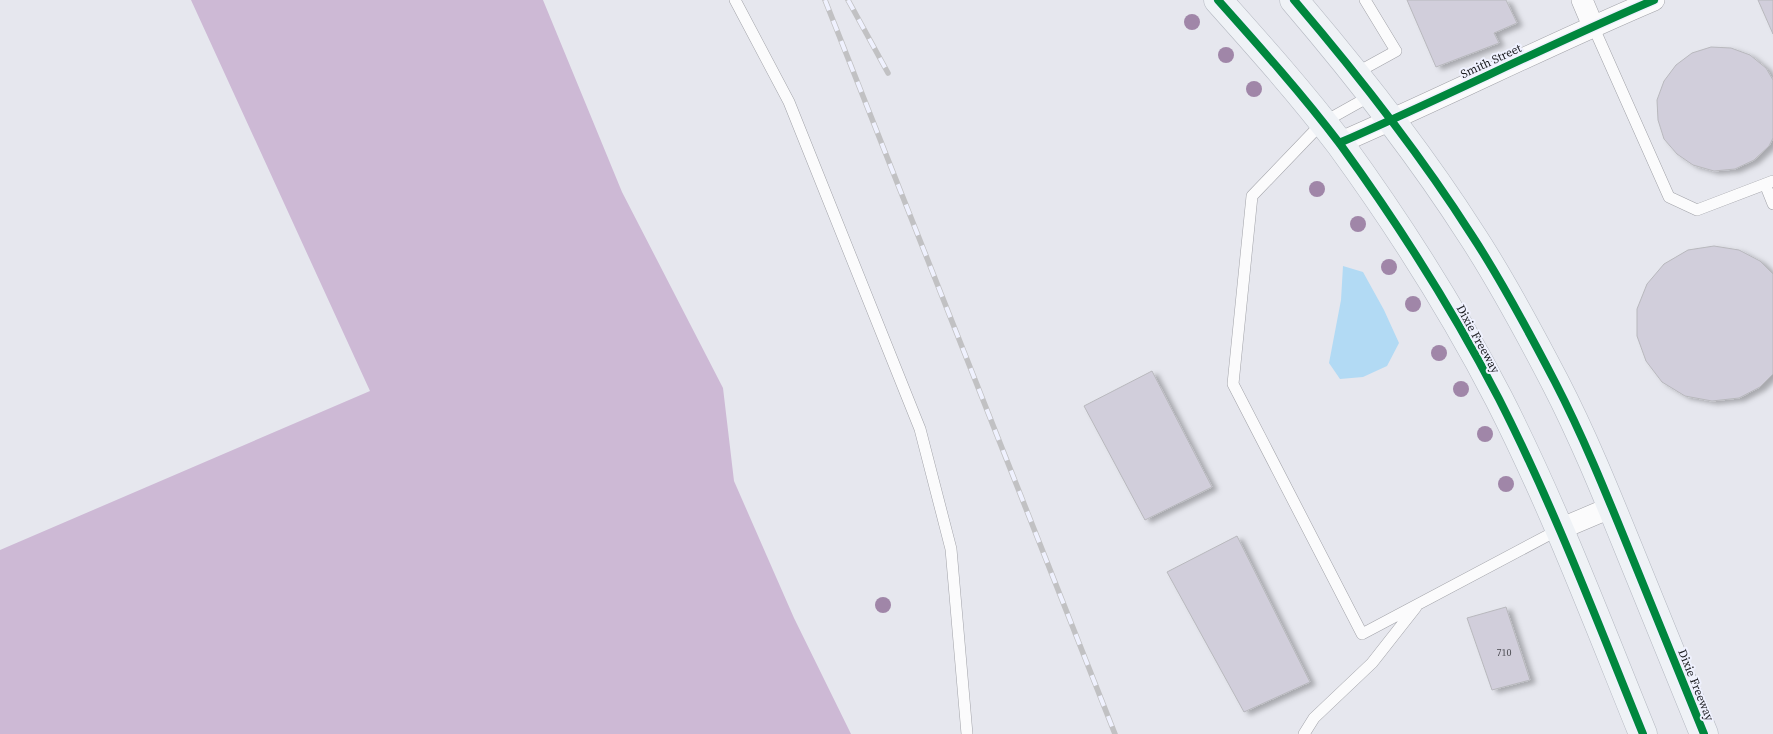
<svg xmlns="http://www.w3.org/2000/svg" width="1773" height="734" viewBox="0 0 1773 734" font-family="'Source Serif 4',serif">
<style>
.forest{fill:#cdb9d5}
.water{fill:#b2daf4}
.building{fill:#d1cedb;stroke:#b8b8bd;filter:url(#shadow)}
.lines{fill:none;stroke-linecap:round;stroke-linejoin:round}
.service-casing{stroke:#a1a2a8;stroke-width:12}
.minor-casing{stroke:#a1a2a8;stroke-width:22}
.primary-casing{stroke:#b4b8c1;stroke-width:29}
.service{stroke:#fbfbfc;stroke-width:11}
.minor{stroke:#fbfbfc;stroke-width:21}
.primary{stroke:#eff2f6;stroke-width:28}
.rail-casing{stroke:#c1c1c3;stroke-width:5.5}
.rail{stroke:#eff1fe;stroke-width:4;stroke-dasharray:11;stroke-linecap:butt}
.cycleway-casing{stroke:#eff1fe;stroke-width:11}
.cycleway{stroke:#00873e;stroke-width:8}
.tree{fill:#a086a8}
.labels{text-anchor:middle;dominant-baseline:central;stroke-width:4;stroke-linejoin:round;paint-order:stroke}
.number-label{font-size:10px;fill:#4a4a50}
.street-label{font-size:12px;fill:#191a1e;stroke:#eff1fe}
</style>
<defs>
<filter id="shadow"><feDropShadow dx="5.5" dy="3" stdDeviation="2.5" flood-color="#0004"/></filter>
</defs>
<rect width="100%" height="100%" fill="#e6e7ee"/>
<path class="forest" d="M191,0H543L622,192L723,388L734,481L794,618L851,734H0V550L370,391Z"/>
<path class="water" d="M1343,266L1363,272L1384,310L1399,343L1387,366L1363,377L1340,379L1329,363L1341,300Z"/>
<path class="building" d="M1407,0H1506L1517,23L1494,33L1499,43L1436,67Z
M1758,0H1773V34Z
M1711,47L1731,48L1750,55L1766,68L1773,80V138L1769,146L1754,160L1735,169L1714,171L1693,165L1677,154L1664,139L1658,120L1657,100L1664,81L1676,65L1692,53Z
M1714,246L1739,250L1760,261L1773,274V374L1760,387L1739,398L1712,401L1685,396L1662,382L1646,361L1637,336V309L1647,284L1664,264L1688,250Z
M1152,371L1212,487L1145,520L1084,406Z
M1237,536L1310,682L1244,712L1167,572Z
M1506,607L1530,680L1492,690L1467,618Z"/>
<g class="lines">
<g class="service-casing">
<path id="service" d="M735,0L789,102L920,429L951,549L967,734
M1593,26L1669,197L1697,210L1773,181
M1356,73L1396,51L1365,0
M1372,95L1322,123L1252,196L1233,384L1362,634L1560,529
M1765,184L1773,204
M1304,734L1314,718L1372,663L1416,607"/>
</g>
<g class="minor-casing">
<path id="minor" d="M1582,0L1593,26
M1339,143C1445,97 1548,45 1654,0
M1560,529L1612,507"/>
</g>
<g class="primary-casing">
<path id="primary" d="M1218,0C1260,47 1302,94 1340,144C1399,225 1453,310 1499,399C1554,507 1597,621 1643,734
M1294,0C1358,75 1418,151 1471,234C1502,281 1529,332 1555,382C1584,438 1608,498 1632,557C1656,616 1680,675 1704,734"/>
</g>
<use href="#service" class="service"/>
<use href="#minor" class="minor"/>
<use href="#primary" class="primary"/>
<g class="rail-casing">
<path id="rail" d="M825,0L1115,734
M848,0L888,73"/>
</g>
<use href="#rail" class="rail"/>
<g class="cycleway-casing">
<path id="cycleway" d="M1218,0C1260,47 1302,94 1340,144C1399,225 1453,310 1499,399C1554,507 1597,621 1643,734
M1294,0C1358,75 1418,151 1471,234C1502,281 1529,332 1555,382C1584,438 1608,498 1632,557C1656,616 1680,675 1704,734
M1339,143C1445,97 1548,45 1654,0"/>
</g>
<use href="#cycleway" class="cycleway"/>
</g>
<g class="tree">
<circle cx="1192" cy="22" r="8"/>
<circle cx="1226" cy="55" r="8"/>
<circle cx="1254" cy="89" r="8"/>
<circle cx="1317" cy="189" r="8"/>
<circle cx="1358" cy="224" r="8"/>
<circle cx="1389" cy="267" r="8"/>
<circle cx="1413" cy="304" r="8"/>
<circle cx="1439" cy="353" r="8"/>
<circle cx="1461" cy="389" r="8"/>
<circle cx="1485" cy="434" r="8"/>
<circle cx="1506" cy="484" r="8"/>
<circle cx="883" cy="605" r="8"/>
</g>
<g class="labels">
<g class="number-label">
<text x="1504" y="652">710</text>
</g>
<g class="street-label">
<text transform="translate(1491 61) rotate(-25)">Smith Street</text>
<text transform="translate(1478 339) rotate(61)">Dixie Freeway</text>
<text transform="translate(1696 685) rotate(68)">Dixie Freeway</text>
</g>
</g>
</svg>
